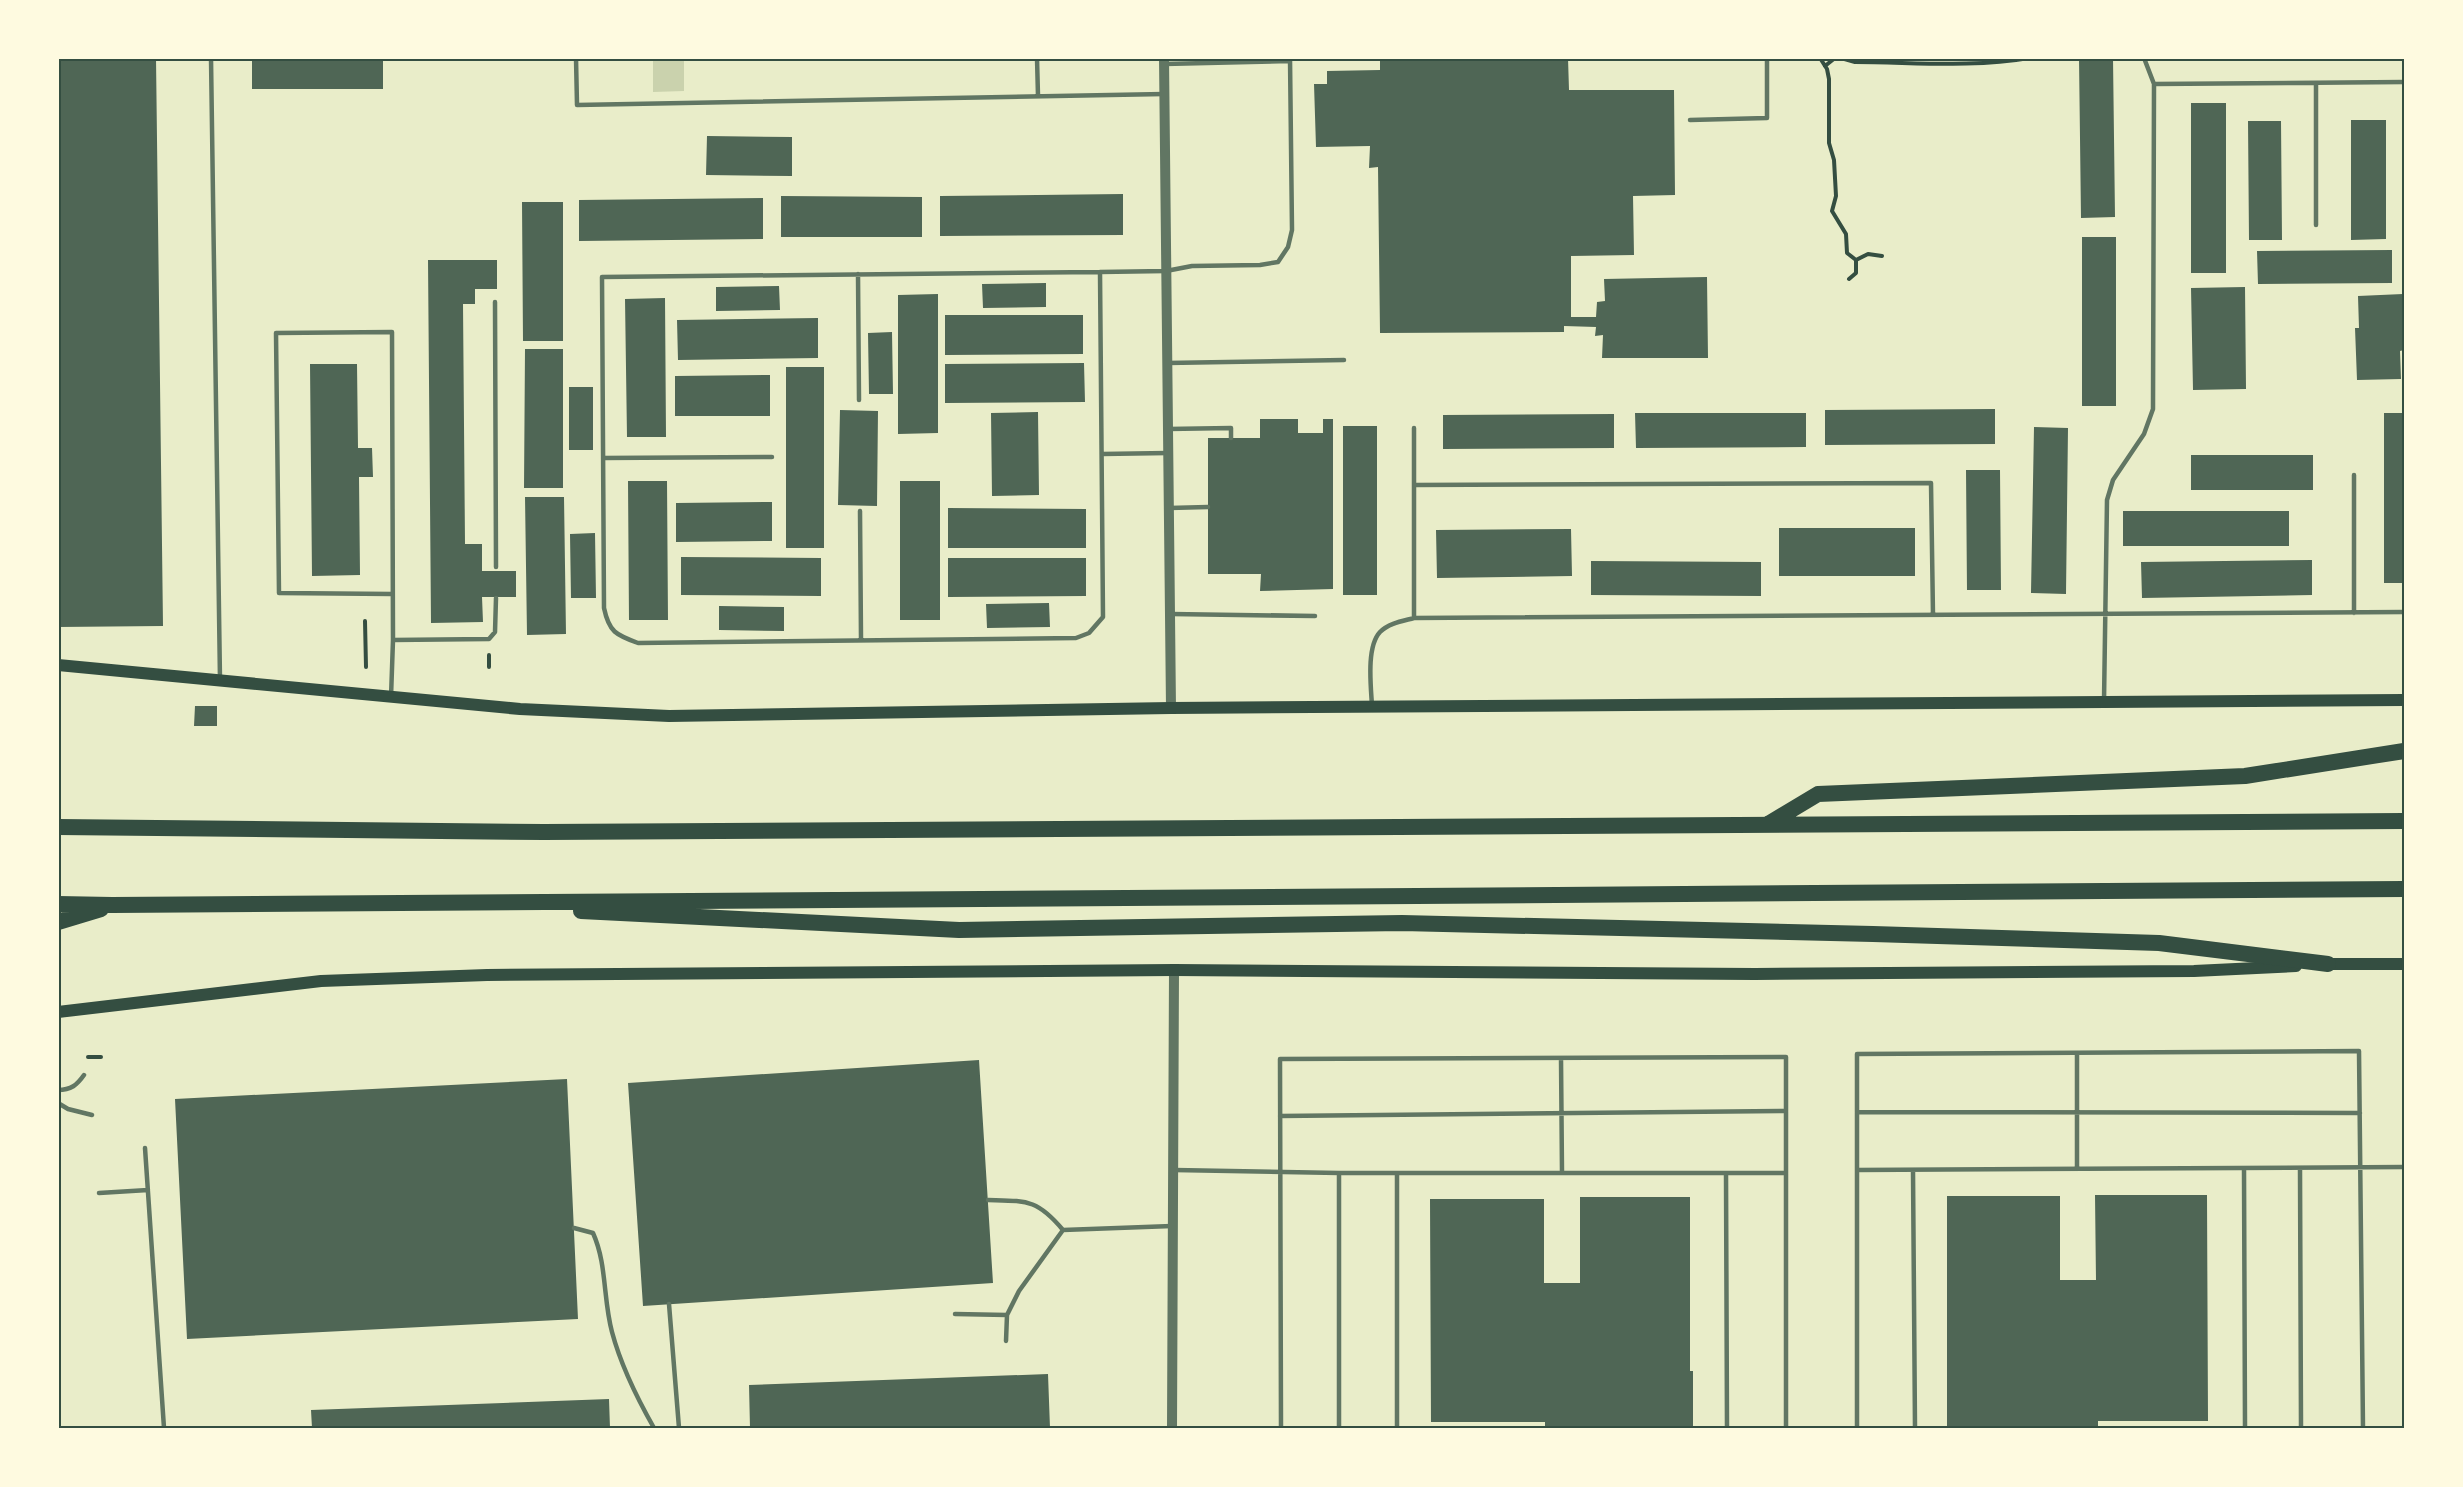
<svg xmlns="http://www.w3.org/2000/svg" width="2463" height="1487" viewBox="0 0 2463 1487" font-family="'Sofia Sans Condensed',sans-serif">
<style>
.green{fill:#cad2ad}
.building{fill:#4f6655}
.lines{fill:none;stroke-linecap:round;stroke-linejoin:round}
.path{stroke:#344e41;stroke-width:4}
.service{stroke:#617663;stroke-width:4.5}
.tertiary{stroke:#617663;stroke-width:10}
.secondary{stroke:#344e41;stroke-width:12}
.motorway{stroke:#344e41;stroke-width:16}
.neatline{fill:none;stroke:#344e41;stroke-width:2}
</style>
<rect width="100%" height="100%" fill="#e9edc9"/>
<path class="green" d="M684,59V91L653,92V60Z"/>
<path class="building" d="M58,58H156L163,626L58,627Z
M252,58H383V89H252Z
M1380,58H1568L1569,90H1674L1675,195L1633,196L1634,255L1571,256V317H1596L1597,302L1605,301L1604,279L1707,277L1708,358H1602L1603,335L1595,336L1596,327L1564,326V332L1380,333L1378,167L1369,168L1370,146L1316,147L1314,84H1327V71L1380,70Z
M2079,58H2113L2115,217L2081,218Z
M2191,103H2226V273H2191Z
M2351,120H2386V239L2351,240Z
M2248,121H2281L2282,240H2249Z
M707,136L792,137V176L706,175Z
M1123,194V235L940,236V196Z
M781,196L922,197V237H781Z
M763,198V239L579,241V200Z
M522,202H563V341H523Z
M2082,237H2116V406H2082Z
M2392,250V283L2258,284L2257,251Z
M428,260H497V289H475V304H463L465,544H482V571H516V597H482L483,622L431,623Z
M1046,283V307L983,308L982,284Z
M779,286L780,310L716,311V287Z
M2245,287L2246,389L2193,390L2191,288Z
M938,294V433L898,434V295Z
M2403,294L2404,350L2400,351L2401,379L2357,380L2355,328H2359L2358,296Z
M665,298L666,437H627L625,299Z
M945,315H1083V354L945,355Z
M818,318V358L678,360L677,320Z
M892,332L893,394H869L868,333Z
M525,349H563V488H524Z
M1084,363L1085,402L945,403V364Z
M310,364H357L358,448H372L373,477H359L360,575L312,576Z
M786,367H824V548H786Z
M770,375V416H675V376Z
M569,387H593V450H569Z
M1995,409V444L1825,445V410Z
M840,410L878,411L877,506L838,505Z
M1038,412L1039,495L992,496L991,413Z
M1635,413H1806V447L1636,448Z
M2384,413H2404V583H2384Z
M1614,414V448L1443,449V415Z
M1260,419H1298V433H1323V419H1333V589L1260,591L1261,574H1208V438H1260Z
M1343,426H1377V595H1343Z
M2034,427L2068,428L2066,594L2031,593Z
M2191,455H2313V490H2191Z
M1966,470H2000L2001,590H1967Z
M628,481H667L668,620H629Z
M900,481H940V620H900Z
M525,497H564L566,634L527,635Z
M772,502V541L676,542V503Z
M948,508L1086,509V548H948Z
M2123,511H2289V546H2123Z
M1779,528H1915V576H1779Z
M1571,529L1572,576L1437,578L1436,530Z
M595,533L596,598H571L570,534Z
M681,557L821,558V596L681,595Z
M948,558H1086V596L948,597Z
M2312,560V595L2142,598L2141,562Z
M1591,561L1761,562V596L1591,595Z
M1049,603L1050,627L987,628L986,604Z
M719,606L784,607V631L719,630Z
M195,706H217V726H194Z
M979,1060L993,1283L643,1306L628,1083Z
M567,1079L578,1319L187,1339L175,1099Z
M2095,1195H2207L2208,1421H2098V1428H1947V1196H2060V1280H2096Z
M1580,1197H1690V1371H1693V1428H1545V1422H1431L1430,1199H1544V1283H1580Z
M1048,1374L1050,1428H750L749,1385Z
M609,1399L610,1428H312L311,1410Z"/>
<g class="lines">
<path class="path" d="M1820,58L1827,69L1829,79V143L1834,160L1836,196L1832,211L1846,234L1847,253L1856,260
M1841,58L1855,62C1912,62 1973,68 2029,58
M1825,66L1835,58
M1849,279L1856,273V260L1868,254L1882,256
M365,621L366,667
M489,655V667
M88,1057H101"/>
<path class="service" d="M211,58L220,680
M576,58L577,105L1164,94
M1037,58L1038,96
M1636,58H1731
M1164,64L1290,61
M2316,83V225
M2154,84L2404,82
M1690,120L1767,118V58
M1100,272L1103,617L1089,633L1076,638L638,643C616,635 609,632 604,608L602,277Z
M1100,272L1166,271L1192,266L1260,265L1278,262L1288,247L1292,230L1290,58
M858,274L859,400
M495,302L496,567
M1167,363L1344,360
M1414,428V618
M1168,429L1231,428V438
M1102,454L1168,453
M603,458L772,457
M1414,485L1931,483L1933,615
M1169,508L1208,507
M860,511L861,639
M2354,613V475
M1171,614L1315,616
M393,640L489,639L495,632L496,598
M391,697L393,640L392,332L276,333L279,593L392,594
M2104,702L2107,500L2113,480L2144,434L2153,409L2154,84L2144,58
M1372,706C1371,687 1366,647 1380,632C1389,623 1403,621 1414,618L2404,612
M2077,1053V1169
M1561,1058L1562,1173
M58,1090C71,1090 77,1085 84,1075
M58,1103L68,1109L92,1115
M1857,1112L2360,1113
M1280,1116L1786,1111
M145,1148L164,1428
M2244,1168L2245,1428
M2300,1168L2301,1428
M1174,1170L1339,1173H1786
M1857,1170L2404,1167
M1913,1170L1915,1428
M1339,1173V1428
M1397,1173V1428
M1726,1173L1727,1428
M99,1193L148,1190
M988,1200C1027,1201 1037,1199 1063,1230
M574,1228L593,1233C607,1264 603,1299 612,1332C621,1366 637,1398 654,1428
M669,1304L679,1428
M955,1314L1007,1315
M1006,1341L1007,1315L1019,1291L1063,1230L1172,1226
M1281,1428L1280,1059L1786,1057V1428
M1857,1428V1054L2359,1051L2363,1428"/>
<path class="tertiary" d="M1164,58L1171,708
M1172,1428L1174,970"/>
<path class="secondary" d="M58,665L520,709L669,716L1171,708L2404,700
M2320,964H2404
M58,1012L321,981L487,975L1174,970L1755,974L2194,971L2296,966"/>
<path class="motorway" d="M1768,824L1818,794L2245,776L2404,751
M58,827L544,832L2404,821
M58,904L112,905L2404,889
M581,911L959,930L1402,923L1873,934L2159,943L2328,964
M58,922L101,909"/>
</g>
<rect width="2463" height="1487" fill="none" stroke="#fefae0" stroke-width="120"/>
<rect x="60" y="60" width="2343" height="1367" class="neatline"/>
</svg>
